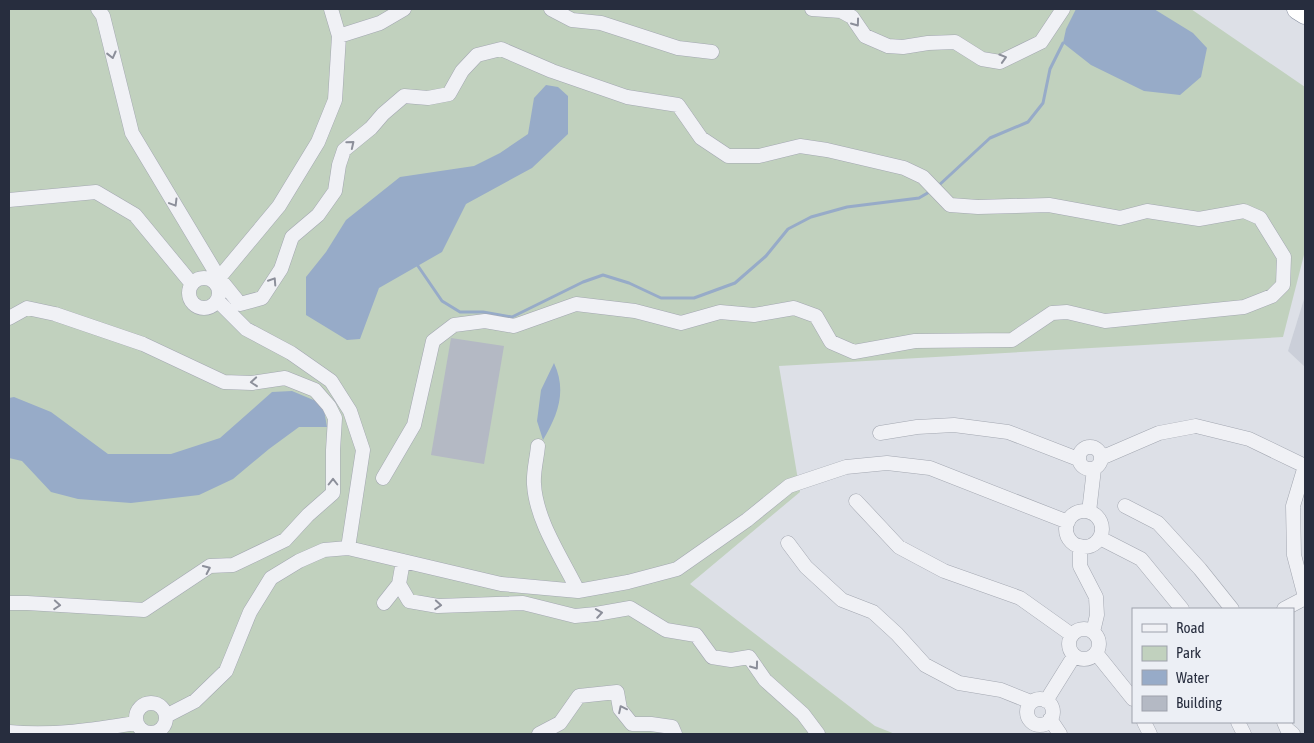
<svg xmlns="http://www.w3.org/2000/svg" width="1314" height="743" viewBox="0 0 1314 743" font-family="'Asap Condensed',sans-serif">
<style>
.built{fill:#cbcfd9}
.green{fill:#c1d1be}
.water{fill:#97abc8}
.lines{fill:none;stroke-linecap:round;stroke-linejoin:round}
.stream{stroke:#97abc8;stroke-width:3}
.building{fill:#b4b9c4}
.minor-casing{stroke:#a3a7b1;stroke-width:15}
.highway-casing{stroke:#848c9e;stroke-width:21}
.minor{stroke:#f0f1f5;stroke-width:14}
.highway{stroke:#fff;stroke-width:20}
.oneway{stroke:#8c8f9a}
</style>
<rect width="100%" height="100%" fill="#dde0e7"/>
<path class="built" d="M1305,296V367L1288,351Z"/>
<path class="green" d="M9,9H1191L1305,87V251L1283,337L779,366L800,492L690,584L875,726L895,734H9Z"/>
<path class="water" d="M1076,9H1154L1193,33L1207,48L1201,77L1180,95L1144,91L1091,65L1063,43L1066,29Z
M546,85L558,87L568,96V134L532,168L466,204L442,252L379,288L360,339L347,340L306,315V277L326,252L346,220L400,177L474,166L500,153L528,134L534,98Z
M554,363C567,391 558,415 543,440L537,421L541,390Z
M292,391L323,404L327,427H299L269,449L233,479L199,495L131,503L78,499L51,492L22,461L9,458V398L14,397L51,412L108,454H171L220,438L272,392Z"/>
<g class="lines">
<path class="stream" d="M937,187L990,138L1028,122L1043,103L1050,69L1063,43
M418,266L442,301L460,312H483L512,317L583,282L603,275L629,283L661,298H694L735,283L766,256L788,229L811,217L847,207L919,198L931,191"/>
</g>
<path class="building" d="M451,338L504,346L484,464L431,455Z"/>
<g class="lines">
<g class="minor-casing">
<path id="minor" d="M98,9L103,16L132,133L219,278L240,304L262,298L281,269L292,237L318,215L335,191L339,165L344,150L371,128L383,114L404,96L428,98L449,94L462,71L477,55L501,49L552,71L627,97L678,105L701,138L728,156H759L800,146L827,150L904,168L923,177L950,205L978,207L1049,205L1120,218L1147,211L1199,219L1244,211L1260,218L1284,257L1283,285L1272,296L1244,307L1105,321L1067,312L1052,313L1012,340L915,341L854,352L831,342L816,316L794,308L754,315L720,312L681,323L635,311L576,304L514,326L485,321L454,325L433,341L414,425L383,478
M551,9L572,20L601,23L678,48L712,52
M812,9L841,11L852,17L865,36L888,46L903,47L928,43L955,42L982,59L1000,62L1041,42L1063,9
M339,36L380,23L404,9
M9,200L96,192L135,215L192,284
M189 293a15 15 0 1 1 30 0a15 15 0 1 1-30 0Z
M214,282L219,278L279,206L318,142L335,100L339,36L331,9
M218,301L246,329L291,353L331,381L350,411L363,450L348,548
M9,318L27,308L55,314L143,344L224,382L252,383L285,378L315,390L329,406L335,418L333,450V493L308,515L285,540L233,565L210,566L144,610L27,603H9
M880,433L917,427L954,425L1008,432L1078,459
M538,446C537,458 533,472 534,484C536,521 562,558 578,591
M1079 458a11 11 0 1 1 22 0a11 11 0 1 1-22 0Z
M1101,458L1159,433L1196,426L1249,439L1305,466
M1305,466L1293,506L1294,555L1305,597
M856,501L899,547L944,571L1020,598L1072,635
M1125,506L1158,523L1200,569L1232,609
M1066 529a18 18 0 1 1 36 0a18 18 0 1 1-36 0Z
M1089,512L1094,469
M1100,538L1141,559L1182,609
M788,543L806,567L842,600L873,612L897,634L925,665L959,683L1001,690L1031,702
M1080,546V566L1096,597L1097,615L1093,632
M399,584L409,601L438,606L523,603L575,616L596,614L630,608L666,630L696,635L712,657L731,660L749,657L765,680L803,714L818,734
M384,603L399,584L403,561
M1284,609L1305,598
M1069 644a15 15 0 1 1 30 0a15 15 0 1 1-30 0Z
M1096,653L1133,699
M1027 712a13 13 0 1 1 26 0a13 13 0 1 1-26 0Z
M1046,701L1074,656
M136 718a15 15 0 1 1 30 0a15 15 0 1 1-30 0Z
M166,716L195,701L226,671L250,612L271,578L299,561L324,550L348,548L501,584L578,591L628,582L677,569L747,520L789,486L846,467L887,463L930,468L1068,522
M1050,719L1060,734
M1144,722L1150,734
M1238,722L1244,734
M1284,722L1287,729L1293,734
M9,732C53,736 93,730 136,723
M539,734L560,723L579,696L617,692L620,709L632,724H651L672,727L675,734"/>
</g>
<g class="highway-casing">
<path id="highway" d="M1297,9L1305,14"/>
</g>
<use href="#minor" class="minor"/>
<use href="#highway" class="highway"/>
</g>
<defs><path id="oneway-chevron" d="M-2-3.5L2.5 0L-2 3.5" fill="none" stroke-width="1.6" stroke-linecap="round" stroke-linejoin="round" transform="scale(1.25)"/></defs>
<g class="oneway">
<use href="#oneway-chevron" transform="translate(856 23) rotate(54)"/>
<use href="#oneway-chevron" transform="translate(112 55) rotate(76)"/>
<use href="#oneway-chevron" transform="translate(1003 58) rotate(-17)"/>
<use href="#oneway-chevron" transform="translate(351 144) rotate(-39)"/>
<use href="#oneway-chevron" transform="translate(174 203) rotate(59)"/>
<use href="#oneway-chevron" transform="translate(273 281) rotate(-57)"/>
<use href="#oneway-chevron" transform="translate(254 382) rotate(175)"/>
<use href="#oneway-chevron" transform="translate(333 482) rotate(-90)"/>
<use href="#oneway-chevron" transform="translate(207 569) rotate(-25)"/>
<use href="#oneway-chevron" transform="translate(57 605) rotate(4)"/>
<use href="#oneway-chevron" transform="translate(438 605) rotate(4)"/>
<use href="#oneway-chevron" transform="translate(599 613) rotate(-9)"/>
<use href="#oneway-chevron" transform="translate(755 666) rotate(54)"/>
<use href="#oneway-chevron" transform="translate(622 709) rotate(-116)"/>
</g>
<rect width="1314" height="743" fill="none" stroke="#272d3e" stroke-width="20"/>
<rect x="1132" y="608" width="162" height="115" fill="#eceff5" stroke="#9da1ac"/>
<rect x="1142" y="624" width="25" height="8" fill="#f0f1f5" stroke="#9da1ac"/>
<text x="1176" y="633" font-size="15" fill="#272d3e">Road</text>
<rect x="1142" y="646" width="25" height="15" fill="#c1d1be" stroke="#9da1ac"/>
<text x="1176" y="658" font-size="15" fill="#272d3e">Park</text>
<rect x="1142" y="670" width="25" height="15" fill="#97abc8" stroke="#9da1ac"/>
<text x="1176" y="683" font-size="15" fill="#272d3e">Water</text>
<rect x="1142" y="696" width="25" height="15" fill="#b4b9c4" stroke="#9da1ac"/>
<text x="1176" y="708" font-size="15" fill="#272d3e">Building</text>
</svg>
